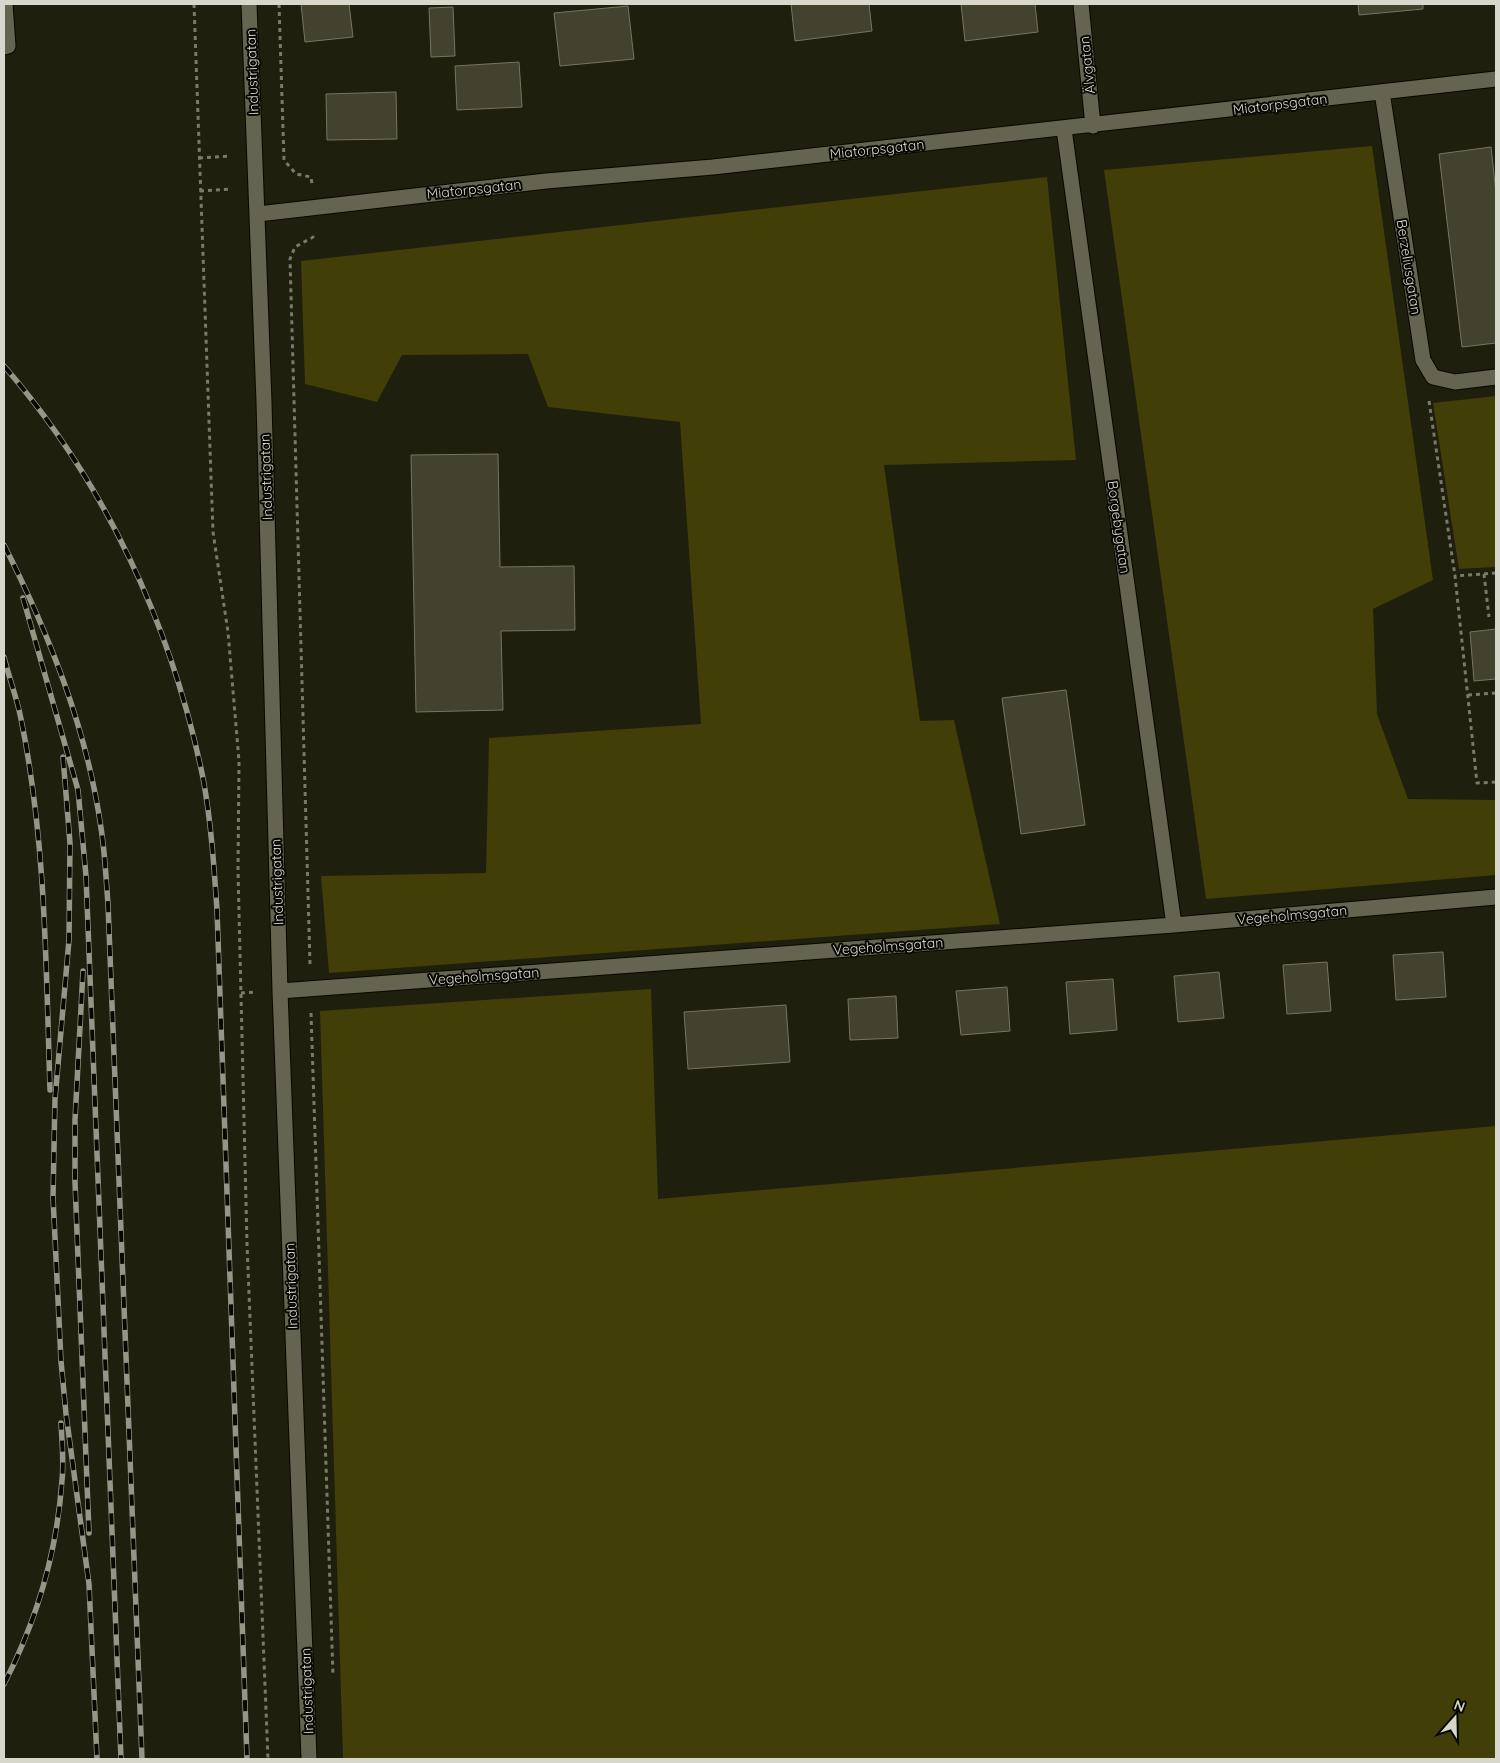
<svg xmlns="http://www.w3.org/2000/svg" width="1500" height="1763" viewBox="0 0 1500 1763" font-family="Quicksand,sans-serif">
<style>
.green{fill:#413e07}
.building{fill:#42422f;stroke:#757560}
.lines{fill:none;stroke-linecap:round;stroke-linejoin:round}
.minor-casing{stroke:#090800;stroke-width:17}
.path{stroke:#7a7a6b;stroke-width:3;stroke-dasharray:4 4;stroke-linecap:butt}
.minor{stroke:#646450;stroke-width:15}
.rail-casing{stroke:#969687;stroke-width:5.5}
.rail{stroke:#080803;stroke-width:4;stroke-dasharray:11;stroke-linecap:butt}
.labels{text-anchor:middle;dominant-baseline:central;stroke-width:4;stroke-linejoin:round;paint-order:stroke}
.street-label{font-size:14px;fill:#d7d7cb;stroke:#080803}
</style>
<rect width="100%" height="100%" fill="#1f1f0d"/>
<path class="green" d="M1372,146L1433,580L1373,609L1377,714L1408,799L1496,800V875L1206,899L1104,170Z
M1047,177L1076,460L884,465L920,721L954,720L1000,924L329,973L321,876L486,873L489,738L701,724L680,422L548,407L528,354L402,355L377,402L305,384L301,261Z
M1496,396V567L1459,569L1433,403Z
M651,989L658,1199L1496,1126V1759H343L320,1011Z"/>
<path class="building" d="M301,4H349L353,37L305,42Z
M791,4H869L872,31L795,41Z
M961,4H1035L1038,32L965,41Z
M1358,4H1423V9L1359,15Z
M628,6L634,59L560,66L554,13Z
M453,7L455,56L431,57L429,8Z
M519,62L522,107L457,110L455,66Z
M396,92L397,139L327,140L326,94Z
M1491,147L1496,193V343L1462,347L1439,154Z
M498,454L500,567L574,566L575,630L501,631L503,710L416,712L411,455Z
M1496,629V679L1474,681L1470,632Z
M1066,690L1085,825L1021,834L1002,698Z
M1443,952L1446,997L1396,1000L1393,955Z
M1327,962L1331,1011L1287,1014L1283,965Z
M1219,972L1224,1018L1178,1022L1174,976Z
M1113,979L1117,1030L1070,1034L1066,982Z
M1007,987L1010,1031L961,1035L956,991Z
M896,996L898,1038L850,1040L848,999Z
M786,1005L790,1062L688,1069L684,1012Z"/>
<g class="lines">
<g class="minor-casing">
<path id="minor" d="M249,4L264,402L280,991L309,1759
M1081,4L1093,126
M4,47L8,46L5,4
M1382,92L1423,360L1433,377L1455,382L1496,377
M1064,129L1174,925
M258,214L546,181L713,167L1496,79
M280,991L1174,925L1496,897"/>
</g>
<path class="path" d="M194,4L213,532L228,632L239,761L238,871L247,1244L268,1759
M279,4L284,160L296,174L311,177L312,184
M199,158L229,156
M200,191L232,189
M1429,401L1455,576
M1496,573L1455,576L1477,783L1496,782
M1484,574L1489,617
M1468,695L1496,693
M310,964L290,259L295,247L313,237V233
M241,993L255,992
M311,1013L333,1676"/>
<use href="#minor" class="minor"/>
<g class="rail-casing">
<path id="rail" d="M4,366C105,482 172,627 203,778C211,821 214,866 217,910L247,1759
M4,545C49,634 87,729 101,828C105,853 106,879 108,904L142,1759
M23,598L78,790L86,876L121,1759
M4,657C9,678 17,698 21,719C46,841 46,966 50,1090
M63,757L70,843L69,940L55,1099L53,1197L61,1361L66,1414L89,1584L97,1759
M83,971L75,1120V1182L89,1533
M4,1684C37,1620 57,1552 62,1480C64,1462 62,1442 61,1423"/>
</g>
<use href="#rail" class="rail"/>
</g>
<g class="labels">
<g class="street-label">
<text transform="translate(1087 65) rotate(-96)">Älvgatan</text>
<text transform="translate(252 72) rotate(-92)">Industrigatan</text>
<text transform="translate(1280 104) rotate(-7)">Miatorpsgatan</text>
<text transform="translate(877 149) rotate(-6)">Miatorpsgatan</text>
<text transform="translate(474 189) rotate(-6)">Miatorpsgatan</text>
<text transform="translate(1409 267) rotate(81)">Berzeliusgatan</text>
<text transform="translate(266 477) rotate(-92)">Industrigatan</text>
<text transform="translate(1119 527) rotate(82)">Borgebygatan</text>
<text transform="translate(277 882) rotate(-92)">Industrigatan</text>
<text transform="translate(1292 915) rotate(-5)">Vegeholmsgatan</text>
<text transform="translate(888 946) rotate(-4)">Vegeholmsgatan</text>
<text transform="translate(484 976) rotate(-4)">Vegeholmsgatan</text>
<text transform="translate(291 1286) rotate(-92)">Industrigatan</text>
<text transform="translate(307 1691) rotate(-92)">Industrigatan</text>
</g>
</g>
<rect width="1500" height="1763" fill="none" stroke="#d7d7cb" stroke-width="10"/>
<g transform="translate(1455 1718) rotate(20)" stroke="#080803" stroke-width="4" paint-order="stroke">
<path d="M0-4L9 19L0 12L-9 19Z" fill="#d7d7cb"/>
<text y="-8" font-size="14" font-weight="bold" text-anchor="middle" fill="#d7d7cb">N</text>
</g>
</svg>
